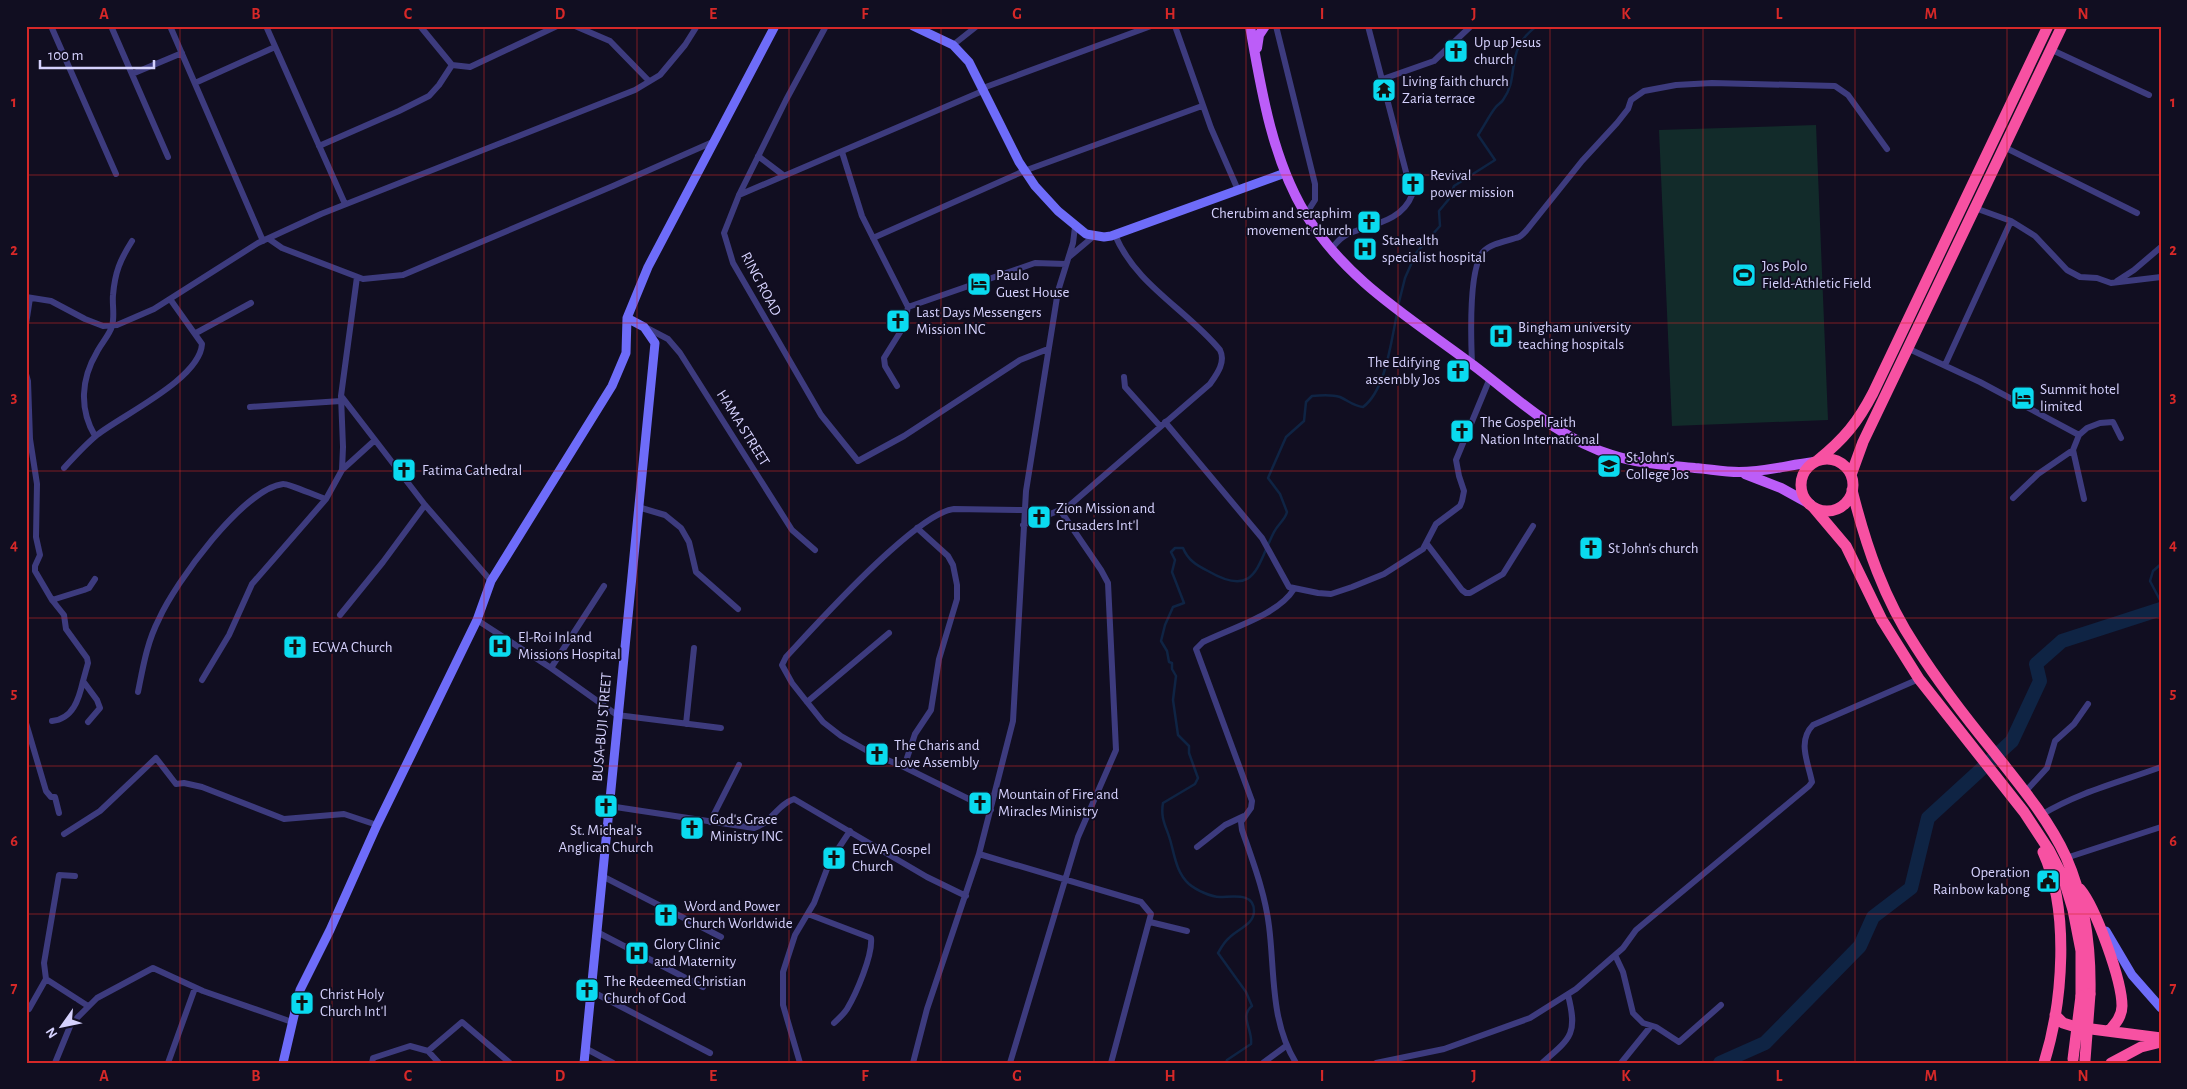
<svg xmlns="http://www.w3.org/2000/svg" width="2187" height="1089" viewBox="0 0 2187 1089" font-family="'Alegreya Sans',sans-serif">
<style>
.green{fill:#122b2a}
.lines{fill:none;stroke-linecap:round;stroke-linejoin:round}
.stream{stroke:#0f2444;stroke-width:2.5}
.river{stroke:#0f2444;stroke-width:14}
.street{stroke:#3d3b7e;stroke-width:6}
.secondary{stroke:#6e6cf9;stroke-width:9}
.primary{stroke:#bc5df8;stroke-width:10}
.highway{stroke:#f751a2;stroke-width:11}
.highway-bridge{stroke:#f751a2;stroke-width:11}
.grid{fill:none;stroke:#d62828;stroke-width:1;stroke-opacity:0.55}
.labels{text-anchor:middle;dominant-baseline:central;stroke-width:4;stroke-linejoin:round;paint-order:stroke}
.poi-label{font-size:15px;fill:#d5d1fd;stroke:#110e21;text-anchor:start}
.street-label{font-size:15px;fill:#d5d1fd;stroke:#110e21}
.neatline{fill:none;stroke:#d62828;stroke-width:2}
.grid-label{font-size:16px;text-anchor:middle;font-weight:bold;fill:#d62828}
</style>
<rect width="100%" height="100%" fill="#110e21"/>
<path class="green" d="M1816,125L1828,420L1672,426L1659,130Z"/>
<g class="lines">
<path class="stream" d="M1398,306L1405,278L1416,253L1440,226L1439,211L1449,199L1454,186L1495,160L1478,135C1484,126 1489,116 1495,108C1497,105 1501,103 1503,100C1521,76 1503,50 1537,26
M2161,564L2153,571L2150,581L2161,602
M1226,1063L1227,1060L1251,1044C1253,1030 1239,1016 1252,1006L1246,992L1218,953C1221,948 1224,942 1229,938C1237,929 1254,925 1254,911C1254,892 1232,897 1220,897C1211,897 1196,890 1189,884C1177,873 1175,858 1171,843C1167,827 1160,820 1163,803L1195,784L1198,778L1189,753V746L1178,735L1173,700L1176,676L1172,669V663L1169,662L1167,651L1161,641L1165,625L1173,607L1184,603L1172,572L1175,560L1171,552L1175,548H1183C1188,560 1196,565 1208,571C1256,599 1257,565 1274,532C1278,524 1285,520 1287,512L1280,494L1268,478L1286,437L1304,421L1306,402L1312,396C1321,395 1331,394 1340,397C1349,401 1353,406 1363,407C1386,390 1391,341 1397,314"/>
<path class="river" d="M1720,1063L1765,1043L1860,946L1873,917L1911,888L1928,818L2012,741L2040,681L2036,664L2062,641L2161,609"/>
<path class="street" d="M51,26L116,174
M111,26L168,157
M170,26L263,241
M266,26L345,204
M420,26L452,65L470,67L557,26
M575,26L610,41L649,81
M826,26L786,100L739,195L724,233L733,263L821,415L858,461L904,436L1020,360L1048,349
M1175,26L1211,128L1238,190
M1276,26L1315,184V200L1306,214
M953,45L977,26
M2052,50L2149,95
M132,74L182,53
M1383,79L1434,61L1471,26
M195,83L275,47
M983,88L1151,26
M319,146L399,111L429,96L439,85L452,65
M2004,147L2137,213
M842,152L862,216L908,307L904,326L884,358L885,366L897,386
M758,156L783,175
M739,195L985,90
M1975,208L2011,221L2035,236L2067,270L2080,277L2097,278L2111,283L2161,277
M873,238L1024,171L1202,106
M269,239L282,248L363,279L403,275L613,186L715,141
M1332,248C1337,242 1342,236 1350,233C1373,224 1402,221 1412,195L1368,26
M1069,257L1094,236
M2117,281L2134,270L2161,247
M26,297L51,301L85,319L103,326L117,325L154,309L258,243L321,214L635,90L660,75L685,45L697,26
M908,307L1035,263L1066,264
M26,324L30,298
M645,327L668,339L680,353L792,530L815,550
M196,333L251,303
M1907,348L1980,382L2079,435
M1472,364C1471,340 1468,270 1483,252C1491,243 1508,241 1519,237C1523,235 1527,230 1530,226L1582,161L1617,123L1628,109L1631,100L1644,91L1676,85L1712,83L1835,86L1848,95L1887,149
M1945,365L2011,221
M26,374L28,381L30,439L37,484L36,537L40,555L35,566V571L52,600L64,615L66,629L87,658L88,663L83,681L97,700L100,708L88,722
M1124,377L1125,387L1160,426
M342,397L425,505L491,581
M250,407L341,401
M1165,422L1262,538L1289,587L1318,593L1331,594L1352,587L1384,574L1423,549L1436,524L1460,506L1462,501L1464,491L1459,476L1456,460L1490,378
M95,436C79,409 81,379 97,352C101,344 110,334 112,326C115,316 112,304 113,295C115,272 120,260 132,241
M2073,450L2084,499
M64,468C74,457 85,445 97,435C122,415 200,379 202,344L170,299
M342,470L375,440
M2013,498L2038,474L2073,450L2079,435L2087,428L2100,423L2113,422L2121,438
M638,507L665,515L681,528L689,542L696,572L738,609
M1023,525L1060,510L1070,505L1210,384C1217,374 1226,362 1220,350C1186,309 1136,285 1115,235
M1427,544L1462,590L1466,593H1470L1503,574L1533,526
M1294,589C1278,615 1231,628 1203,642L1196,649L1252,801L1251,808L1241,822L1242,830C1253,862 1265,893 1269,926C1275,973 1270,1021 1296,1063
M52,600L84,590L89,588L95,579
M340,615L383,562L425,505
M477,620L551,668L617,715L721,728
M551,668L604,586
M202,680L229,635L252,584L326,499L342,470L343,447L341,396L357,277
M138,692C143,667 147,642 159,619C175,583 243,489 283,484C288,483 318,497 326,499
M807,702L889,633
M52,721C73,719 79,699 83,681
M26,723L46,791L51,797H55L59,813
M686,724L694,648
M904,767L915,734L931,710L939,659L957,599V585L953,565L948,556L917,528
M2025,792L2047,768L2055,741L2074,724L2088,704
M609,806L754,828C771,823 778,804 794,799L927,877L966,896
M991,810L904,767L871,753L841,736L823,722L807,702L792,683L782,665L786,657C816,625 916,513 954,509L1024,510
M2041,815C2079,792 2120,782 2161,767
M710,822L739,765
M64,834L100,811L156,758L176,784L184,783L202,787L284,819L344,814L377,825
M1197,847L1225,825L1244,816
M979,854L1141,902L1151,914L1111,1063
M2066,858L2161,827
M602,876L721,937
M808,914L871,938C873,955 856,994 847,1009C844,1014 839,1018 834,1023
M1150,922L1187,931
M597,932L703,987
M1615,955L1623,972L1633,1013L1643,1023L1656,1027L1679,1042L1721,1005
M46,979L88,1006
M591,991L710,1053
M29,1009L46,979L44,963L59,875L75,876
M585,1048L613,1063
M428,1051L439,1063
M55,1063L71,1024L97,998L153,968L203,991L292,1022
M168,1063L195,988
M372,1063L373,1058L410,1046L428,1051L462,1022L510,1063
M800,1063L783,1005V972L795,935L814,903L830,861L850,831
M913,1063L927,1009L979,854L1013,721L1026,491L1058,291L1073,243L1075,227
M1010,1063L1078,837L1116,750L1108,583L1101,570L1060,510
M1263,1063L1286,1046
M1376,1063L1444,1049L1530,1018L1576,989L1623,948L1636,930L1809,786L1812,782C1808,762 1797,741 1813,725L1919,679
M1542,1063C1571,1038 1578,1034 1568,995
M1621,1063L1651,1026"/>
<path class="secondary" d="M913,26L953,45L969,62L1019,162L1035,186L1058,211L1086,234L1104,237L1111,236L1285,173
M2106,931L2132,975L2161,1008
M283,1063L300,990L330,930L377,825L477,620L491,581L612,386L626,353L627,318L648,267L775,26
M584,1063L655,343L644,327L627,318"/>
<path class="primary" d="M1250,26C1261,89 1272,158 1305,213C1345,280 1412,319 1473,365C1517,398 1559,439 1612,455C1639,464 1667,465 1695,468C1709,469 1724,472 1739,472C1764,472 1789,465 1814,462
M1257,48L1259,35L1265,26
M1745,474L1781,488L1810,504"/>
<path class="highway" d="M1801 485a26 26 0 1 1 52 0a26 26 0 1 1-52 0Z
M1818,460C1844,439 1858,422 1873,393L2048,26
M1851,475L1863,442L2062,26
M1852,490C1866,546 1884,599 1916,647C1939,683 1966,718 1993,751C2019,784 2048,818 2066,857C2085,900 2091,948 2090,994
M1813,507L1846,546L1882,620L1919,679L2024,812L2049,850L2063,877L2073,910L2081,951V996
M2043,852C2070,911 2063,1002 2044,1063
M2080,889C2096,908 2122,981 2122,1006C2122,1016 2116,1023 2110,1030
M2055,1015L2063,1023L2076,1027L2161,1038
M2111,1063L2141,1047L2161,1042"/>
<path class="highway-bridge" d="M2073,1059L2081,996
M2085,1060L2090,994"/>
</g>
<path class="grid" d="M180,26V1063M332,26V1063M484,26V1063M637,26V1063M789,26V1063M941,26V1063M1094,26V1063M1246,26V1063M1398,26V1063M1550,26V1063M1703,26V1063M1855,26V1063M2007,26V1063M26,175H2161M26,323H2161M26,471H2161M26,618H2161M26,766H2161M26,914H2161"/>
<defs>
<g id="church-square" transform="scale(1.25)"><rect x="-9" y="-9" width="18" height="18" rx="4" fill="#0adaef" stroke="#110e21"/><path d="M-1.2-6h2.4v3.5h3.3v2.4h-3.3V6h-2.4V-.1h-3.3v-2.4h3.3Z" fill="#111"/></g>
<g id="temple-square" transform="scale(1.25)"><rect x="-9" y="-9" width="18" height="18" rx="4" fill="#0adaef" stroke="#110e21"/><path d="M0-6L5-2H3V0L6.5 2.5H4V6H1.5V3h-3V6H-4V2.5H-6.5L-3 0V-2H-5Z" fill="#111"/></g>
<g id="hospital-square" transform="scale(1.25)"><rect x="-9" y="-9" width="18" height="18" rx="4" fill="#0adaef" stroke="#110e21"/><path d="M-5-5h3v3.5h4V-5h3V5h-3V1.5h-4V5h-3Z" fill="#111"/></g>
<g id="stadium-square" transform="scale(1.25)"><rect x="-9" y="-9" width="18" height="18" rx="4" fill="#0adaef" stroke="#110e21"/><path d="M0-5a6.5 5 0 1 0 0 10a6.5 5 0 1 0 0-10ZM-3.5-1.8h7v3.6h-7Z" fill="#111"/></g>
<g id="hotel-square" transform="scale(1.25)"><rect x="-9" y="-9" width="18" height="18" rx="4" fill="#0adaef" stroke="#110e21"/><path d="M-6-4.5h1.5V1H6V5H4.5V3h-9V5H-6ZM-4 0a1.8 1.8 0 1 1 3.6 0ZM.5 0V-2.5h3Q6-2.5 6 0Z" fill="#111"/></g>
<g id="school-square" transform="scale(1.25)"><rect x="-9" y="-9" width="18" height="18" rx="4" fill="#0adaef" stroke="#110e21"/><path d="M0-5L7-2L0 1L-7-2ZM-4 1L0 2.5L4 1V4Q0 6-4 4Z" fill="#111"/></g>
<g id="civic-square" transform="scale(1.25)"><rect x="-9" y="-9" width="18" height="18" rx="4" fill="#0adaef" stroke="#110e21"/><path d="M-.6-6.5H3V-4.5H.6V-3L4-1V1h2V6H-6V1h2V-1L-.6-3ZM-1.2 2.5V6h2.4V2.5Z" fill="#111"/></g>
</defs>
<g fill-rule="evenodd">
<use href="#church-square" x="1456" y="51"/>
<use href="#temple-square" x="1384" y="90"/>
<use href="#church-square" x="1413" y="184"/>
<use href="#church-square" x="1369" y="222"/>
<use href="#hospital-square" x="1365" y="249"/>
<use href="#stadium-square" x="1744" y="275"/>
<use href="#hotel-square" x="979" y="284"/>
<use href="#church-square" x="898" y="321"/>
<use href="#hospital-square" x="1501" y="336"/>
<use href="#church-square" x="1458" y="371"/>
<use href="#hotel-square" x="2023" y="398"/>
<use href="#church-square" x="1462" y="431"/>
<use href="#school-square" x="1609" y="466"/>
<use href="#church-square" x="404" y="470"/>
<use href="#church-square" x="1039" y="517"/>
<use href="#church-square" x="1591" y="548"/>
<use href="#hospital-square" x="500" y="646"/>
<use href="#church-square" x="295" y="647"/>
<use href="#church-square" x="877" y="754"/>
<use href="#church-square" x="980" y="803"/>
<use href="#church-square" x="606" y="806"/>
<use href="#church-square" x="692" y="828"/>
<use href="#church-square" x="834" y="858"/>
<use href="#civic-square" x="2048" y="881"/>
<use href="#church-square" x="666" y="915"/>
<use href="#hospital-square" x="637" y="953"/>
<use href="#church-square" x="587" y="990"/>
<use href="#church-square" x="302" y="1003"/>
</g>
<g class="labels">
<g class="poi-label">
<text x="1474" y="42">Up up Jesus<tspan x="1474" dy="17">church</tspan></text>
<text x="1402" y="81">Living faith church<tspan x="1402" dy="17">Zaria terrace</tspan></text>
<text x="1430" y="175">Revival<tspan x="1430" dy="17">power mission</tspan></text>
<text x="1352" y="213" text-anchor="end">Cherubim and seraphim<tspan x="1352" dy="17">movement church</tspan></text>
<text x="1382" y="240">Stahealth<tspan x="1382" dy="17">specialist hospital</tspan></text>
<text x="1762" y="266">Jos Polo<tspan x="1762" dy="17">Field-Athletic Field</tspan></text>
<text x="996" y="275">Paulo<tspan x="996" dy="17">Guest House</tspan></text>
<text x="916" y="312">Last Days Messengers<tspan x="916" dy="17">Mission INC</tspan></text>
<text x="1518" y="327">Bingham university<tspan x="1518" dy="17">teaching hospitals</tspan></text>
<text x="1440" y="362" text-anchor="end">The Edifying<tspan x="1440" dy="17">assembly Jos</tspan></text>
<text x="2040" y="389">Summit hotel<tspan x="2040" dy="17">limited</tspan></text>
<text x="1480" y="422">The Gospel Faith<tspan x="1480" dy="17">Nation International</tspan></text>
<text x="1626" y="457">St John's<tspan x="1626" dy="17">College Jos</tspan></text>
<text x="422" y="470">Fatima Cathedral</text>
<text x="1056" y="508">Zion Mission and<tspan x="1056" dy="17">Crusaders Int'l</tspan></text>
<text x="1608" y="548">St John's church</text>
<text x="518" y="637">El-Roi Inland<tspan x="518" dy="17">Missions Hospital</tspan></text>
<text x="312" y="647">ECWA Church</text>
<text x="894" y="745">The Charis and<tspan x="894" dy="17">Love Assembly</tspan></text>
<text x="998" y="794">Mountain of Fire and<tspan x="998" dy="17">Miracles Ministry</tspan></text>
<text x="710" y="819">God's Grace<tspan x="710" dy="17">Ministry INC</tspan></text>
<text x="606" y="830" text-anchor="middle">St. Micheal's<tspan x="606" dy="17">Anglican Church</tspan></text>
<text x="852" y="849">ECWA Gospel<tspan x="852" dy="17">Church</tspan></text>
<text x="2030" y="872" text-anchor="end">Operation<tspan x="2030" dy="17">Rainbow kabong</tspan></text>
<text x="684" y="906">Word and Power<tspan x="684" dy="17">Church Worldwide</tspan></text>
<text x="654" y="944">Glory Clinic<tspan x="654" dy="17">and Maternity</tspan></text>
<text x="604" y="981">The Redeemed Christian<tspan x="604" dy="17">Church of God</tspan></text>
<text x="320" y="994">Christ Holy<tspan x="320" dy="17">Church Int'l</tspan></text>
</g>
<g class="street-label">
<text transform="translate(761 284) rotate(62)">RING ROAD</text>
<text transform="translate(743 428) rotate(58)">HAMA STREET</text>
<text transform="translate(602 727) rotate(-85)">BUSA-BUJI STREET</text>
</g>
</g>
<rect width="2187" height="1089" fill="none" stroke="#110e21" stroke-width="55"/>
<g transform="translate(62 1026) rotate(237)" stroke="#110e21" stroke-width="4" paint-order="stroke">
<path d="M0-4L9 19L0 12L-9 19Z" fill="#d5d1fd"/>
<text y="-8" font-size="14" font-weight="bold" text-anchor="middle" fill="#d5d1fd">N</text>
</g>
<path d="M40 60v8h114v-8" fill="none" stroke="#d5d1fd" stroke-width="2.5"/>
<text x="48" y="60" font-size="15" fill="#d5d1fd" stroke="#110e21" stroke-width="4" paint-order="stroke">100 m</text>
<rect x="28" y="28" width="2132" height="1034" class="neatline"/>
<g class="grid-label">
<text x="104" y="19">A</text>
<text x="256" y="19">B</text>
<text x="408" y="19">C</text>
<text x="560" y="19">D</text>
<text x="713" y="19">E</text>
<text x="865" y="19">F</text>
<text x="1017" y="19">G</text>
<text x="1170" y="19">H</text>
<text x="1322" y="19">I</text>
<text x="1474" y="19">J</text>
<text x="1626" y="19">K</text>
<text x="1779" y="19">L</text>
<text x="1931" y="19">M</text>
<text x="2083" y="19">N</text>
<text x="14" y="107">1</text>
<text x="2173" y="107">1</text>
<text x="14" y="255">2</text>
<text x="2173" y="255">2</text>
<text x="14" y="402">3</text>
<text x="2173" y="402">3</text>
<text x="14" y="550">4</text>
<text x="2173" y="550">4</text>
<text x="14" y="698">5</text>
<text x="2173" y="698">5</text>
<text x="14" y="846">6</text>
<text x="2173" y="846">6</text>
<text x="14" y="993">7</text>
<text x="2173" y="993">7</text>
<text x="104" y="1081">A</text>
<text x="256" y="1081">B</text>
<text x="408" y="1081">C</text>
<text x="560" y="1081">D</text>
<text x="713" y="1081">E</text>
<text x="865" y="1081">F</text>
<text x="1017" y="1081">G</text>
<text x="1170" y="1081">H</text>
<text x="1322" y="1081">I</text>
<text x="1474" y="1081">J</text>
<text x="1626" y="1081">K</text>
<text x="1779" y="1081">L</text>
<text x="1931" y="1081">M</text>
<text x="2083" y="1081">N</text>
</g>
</svg>
